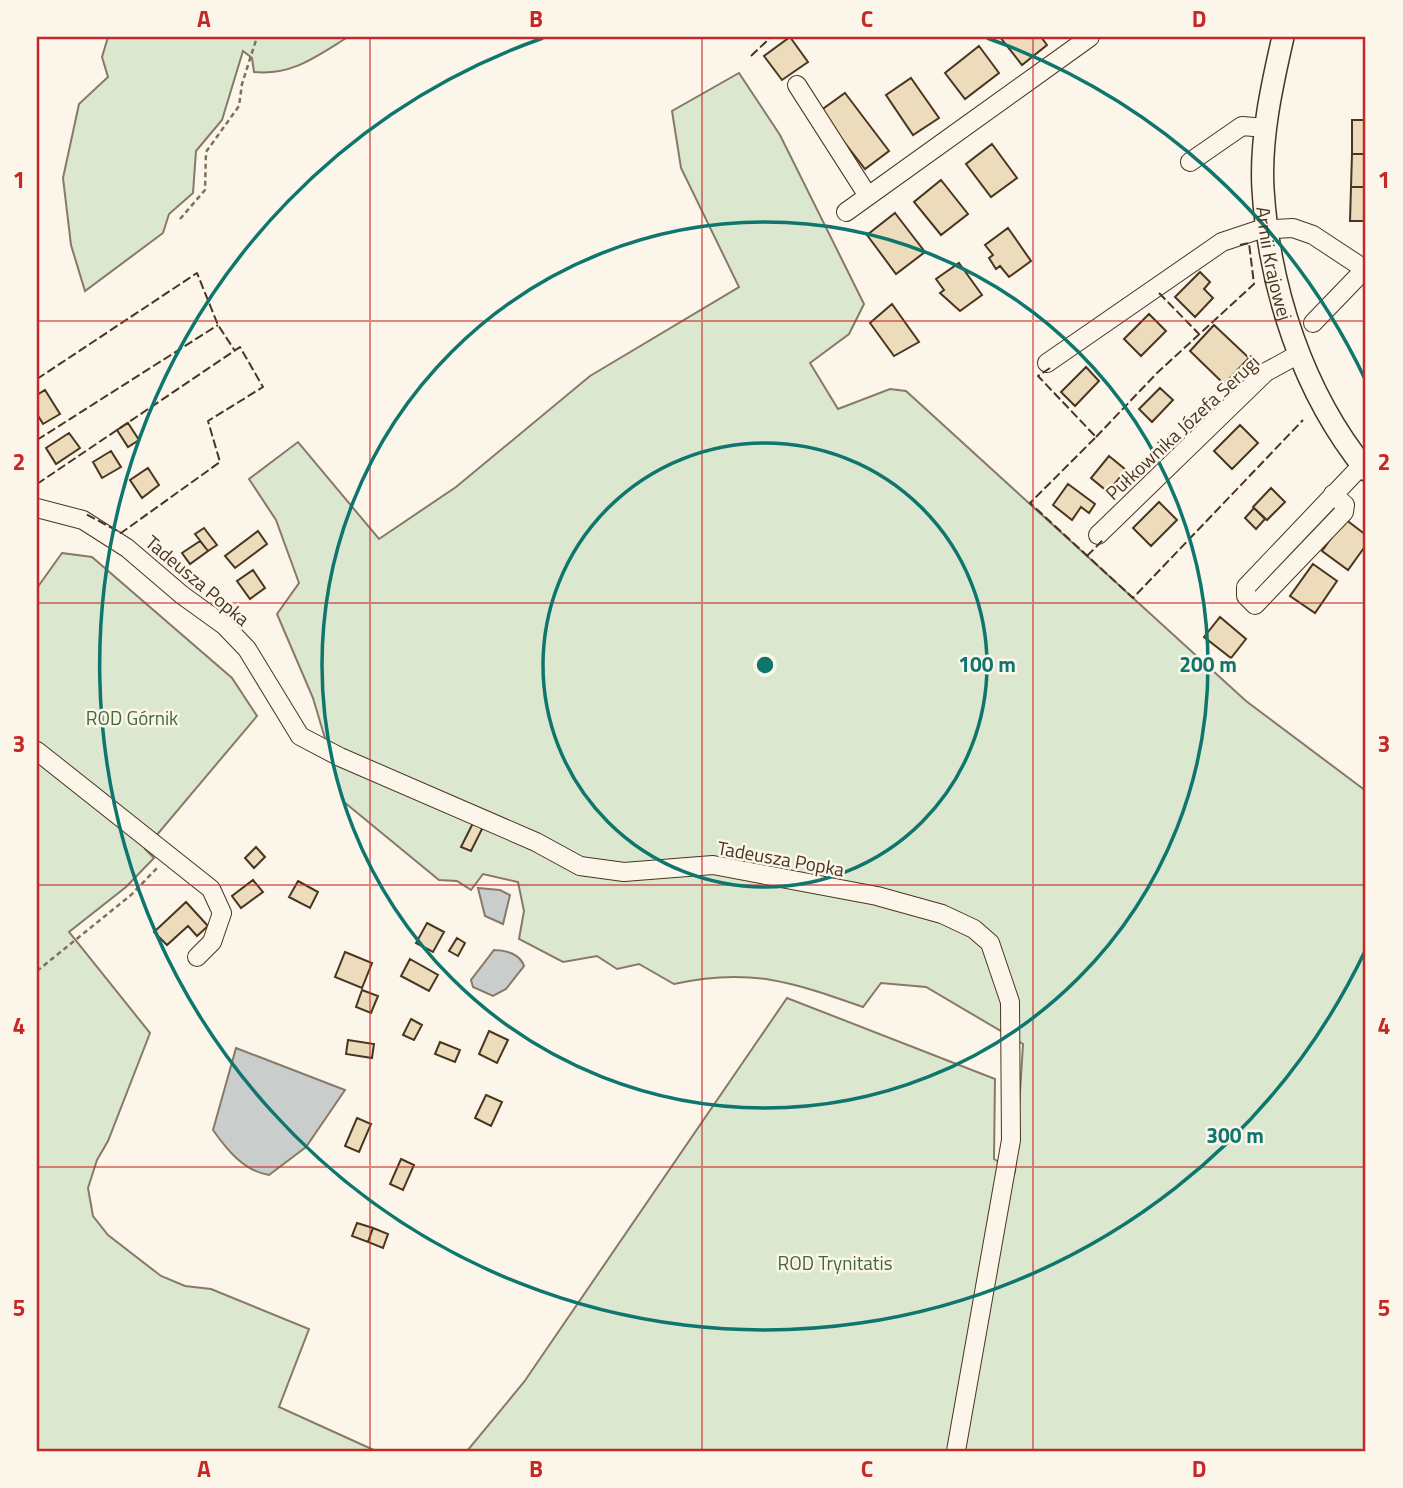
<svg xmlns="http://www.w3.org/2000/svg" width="1403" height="1488" viewBox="0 0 1403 1488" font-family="'Titillium Web',sans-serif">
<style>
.green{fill:#dce7d0;stroke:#887966;stroke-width:2}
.water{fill:#c9cecd;stroke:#887966;stroke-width:2}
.building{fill:#ecdcbc;stroke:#4a3520;stroke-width:2}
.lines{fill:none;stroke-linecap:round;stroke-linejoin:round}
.minor-casing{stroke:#4a3520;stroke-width:20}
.major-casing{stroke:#4a3520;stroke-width:24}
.path{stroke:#7f6f5c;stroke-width:2.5;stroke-dasharray:5 3.5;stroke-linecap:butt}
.minor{stroke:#fbf6e9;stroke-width:18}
.major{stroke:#fbf6e9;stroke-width:21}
.fence{stroke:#4a3520;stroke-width:2;stroke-dasharray:9 3.5;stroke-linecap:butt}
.grid{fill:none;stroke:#c62828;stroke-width:2;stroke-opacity:0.55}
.ring{fill:none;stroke:#0f766e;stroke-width:3.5}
.labels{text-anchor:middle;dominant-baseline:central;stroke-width:5;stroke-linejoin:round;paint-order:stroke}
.street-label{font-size:19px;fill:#4a3520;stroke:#fbf6e9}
.park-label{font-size:19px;fill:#436837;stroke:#fbf6e9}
.centre{fill:#0f766e;stroke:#fbf6e9;stroke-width:3.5}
.ring-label{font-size:21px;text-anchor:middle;font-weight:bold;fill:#0f766e;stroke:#fbf6e9;stroke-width:5;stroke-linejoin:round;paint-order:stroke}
.neatline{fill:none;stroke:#c62828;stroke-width:2.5}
.grid-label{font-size:23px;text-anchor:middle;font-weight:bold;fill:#c62828}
</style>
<rect width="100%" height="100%" fill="#fbf6e9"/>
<path class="green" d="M108,37H348C317,56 292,76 254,72L252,58L243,51L222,120L196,151L193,193L169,214L163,233L85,291L71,245L63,178L79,104L108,77L102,57Z
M739,73L780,135L864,304L849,334L810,363L838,409L890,389L906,391L1246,701L1366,791V1451H467L524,1382L787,998L995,1079L994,1159L1015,1172L1023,1044L926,987L881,983L863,1007C792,982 749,967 674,984L639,964L617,969L597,956L563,962L519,939L524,911L518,882L483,874L471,890L457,881L439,880L344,802L313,698L277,614L299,583L276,520L249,479L298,442L379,539L456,487L590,376L739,287L681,168L672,111Z
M62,553L92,557L232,678L257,716L145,849L154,858L126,887L69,932L150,1033L108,1141L97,1160L88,1188L93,1216L108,1235L161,1276L185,1286L211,1289L309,1329L279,1407L376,1451H37V588Z"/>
<path class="water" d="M478,888L500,890L510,895L503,924L485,916Z
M494,950C506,950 520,954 524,966L506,989L493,996L473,987L471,980Z
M236,1048L345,1090L306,1147L269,1175C244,1171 227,1150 213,1130Z"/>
<path class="building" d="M790,37L808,62L782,80L764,56Z
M1000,37H1041L1047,45L1022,65Z
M979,46L999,73L965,99L945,73Z
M911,78L939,118L913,135L886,95Z
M845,93L889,151L865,169L820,111Z
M1352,120H1366V154H1352Z
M992,144L1017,178L991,197L966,164Z
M1352,154H1366L1365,187H1351Z
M941,180L968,214L941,235L914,202Z
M1351,187H1365L1364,221H1350Z
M895,213L925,252L896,274L867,235Z
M1008,228L1031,261L1009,277L1000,266L996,269L989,258L993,255L985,245Z
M959,263L982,295L960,311L940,293L944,290L936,279Z
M1200,272L1210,282L1204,289L1213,298L1195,317L1175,297Z
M892,304L919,342L894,356L870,323Z
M1149,314L1166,331L1141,356L1124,339Z
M1214,325L1249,358L1224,384L1190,351Z
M1086,367L1099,381L1075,406L1061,392Z
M1160,388L1173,400L1152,422L1139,409Z
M45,390L60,414L43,424L37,414V395Z
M128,423L139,440L128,447L117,430Z
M1240,425L1258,443L1232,469L1214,451Z
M69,433L80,448L56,464L46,448Z
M111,451L121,467L102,478L93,462Z
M1109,456L1126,470L1108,492L1091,478Z
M148,468L159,485L142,498L130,480Z
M1068,484L1095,504L1089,513L1081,507L1072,520L1053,505Z
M1271,488L1285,502L1267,520L1253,507Z
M1159,502L1177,520L1151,546L1133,528Z
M1254,508L1265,519L1256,529L1245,518Z
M1345,519L1366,535V545L1348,570L1322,551Z
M204,528L217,545L208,551L195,534Z
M258,531L267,544L235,568L225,556Z
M200,541L208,551L190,564L182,553Z
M1313,564L1337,581L1315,613L1290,596Z
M253,570L265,588L250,599L237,581Z
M1220,617L1246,639L1231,658L1204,637Z
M474,821L484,825L471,851L461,847Z
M256,847L265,857L254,868L245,858Z
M253,880L263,892L241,908L232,896Z
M298,881L318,892L310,908L289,897Z
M186,902L208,926L197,936L188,926L167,945L154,932Z
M427,923L444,932L433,952L416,943Z
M457,938L465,943L458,956L449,951Z
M345,952L372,963L362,988L335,977Z
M410,959L438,975L429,991L401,976Z
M362,990L378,996L371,1013L356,1007Z
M411,1019L422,1025L414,1040L403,1035Z
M489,1031L508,1040L497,1063L479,1054Z
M348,1040L374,1044L372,1058L346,1054Z
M440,1042L460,1050L455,1062L435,1054Z
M486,1095L502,1102L491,1126L475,1118Z
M357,1118L371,1124L359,1152L345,1146Z
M401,1159L414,1165L403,1190L390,1184Z
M357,1223L373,1228L368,1242L352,1236Z
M373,1228L388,1234L383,1248L368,1242Z"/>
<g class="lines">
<g class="minor-casing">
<path id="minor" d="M797,85L868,196
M1190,162L1242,126L1266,128
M846,212L1090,37
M1313,323L1365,269
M1047,363L1222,242L1258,230L1293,228L1313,235L1366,270
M1333,494L1345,505L1344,512L1255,605L1246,596V587L1362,465
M37,508L83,520L127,548L182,595L225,626L247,649L300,736L340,757L536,842L580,866L624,872L713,865L877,896L942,914L974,929L990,943L1010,1002L1011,1140L956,1451
M1098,535L1266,372L1299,354
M37,751L211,889L222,913L212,942L197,957"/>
</g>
<g class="major-casing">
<g id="major">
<path id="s1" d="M1283,37C1272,85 1260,139 1263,189C1269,288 1303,393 1366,470"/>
</g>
</g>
<path class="path" d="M180,219L205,190L206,152L239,106L242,84L257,37
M37,971L131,895L158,867"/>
<use href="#minor" class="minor"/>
<use href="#major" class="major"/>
<path class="fence" d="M751,56L771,37
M1159,293L1199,334
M1050,368L1038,376L1096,437L1030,503L1133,598L1303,420
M37,379L197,273L218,325L235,351
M1096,437L1157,373L1254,284L1249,243L1240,245
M37,440L218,325
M37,484L240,347L263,387L208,421L220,462L121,533L86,514
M1087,556L1103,540"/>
</g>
<path class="grid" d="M370,37V1451M702,37V1451M1033,37V1451M37,321H1366M37,603H1366M37,885H1366M37,1167H1366"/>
<g class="ring">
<circle cx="765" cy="665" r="222"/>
<circle cx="765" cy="665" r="443"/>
<path d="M1365 951A665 665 0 1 1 543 38M987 38A665 665 0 0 1 1365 379"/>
</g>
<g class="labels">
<g class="street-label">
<text stroke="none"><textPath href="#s1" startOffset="229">Armii Krajowej</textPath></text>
<text transform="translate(1182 427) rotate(-43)">Pułkownika Józefa Serugi</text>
<text transform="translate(198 580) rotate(40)">Tadeusza Popka</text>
<text transform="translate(781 858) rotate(10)">Tadeusza Popka</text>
</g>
<g class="park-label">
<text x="132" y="717">ROD Górnik</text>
<text x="835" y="1262">ROD Trynitatis</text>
</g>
</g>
<circle cx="765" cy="665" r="10" class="centre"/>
<g class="ring-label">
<text x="987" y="672">100 m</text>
<text x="1208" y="672">200 m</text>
<text x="1235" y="1143">300 m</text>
</g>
<rect width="1403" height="1488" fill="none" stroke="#fbf6e9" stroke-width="77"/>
<rect x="38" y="38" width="1326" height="1412" class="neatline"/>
<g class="grid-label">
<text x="204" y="27">A</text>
<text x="536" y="27">B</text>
<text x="867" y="27">C</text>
<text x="1199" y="27">D</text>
<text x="19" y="188">1</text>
<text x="1384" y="188">1</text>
<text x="19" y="470">2</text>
<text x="1384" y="470">2</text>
<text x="19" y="752">3</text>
<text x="1384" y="752">3</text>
<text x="19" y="1034">4</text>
<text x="1384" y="1034">4</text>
<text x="19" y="1316">5</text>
<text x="1384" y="1316">5</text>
<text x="204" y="1477">A</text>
<text x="536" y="1477">B</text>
<text x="867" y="1477">C</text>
<text x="1199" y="1477">D</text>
</g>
</svg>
